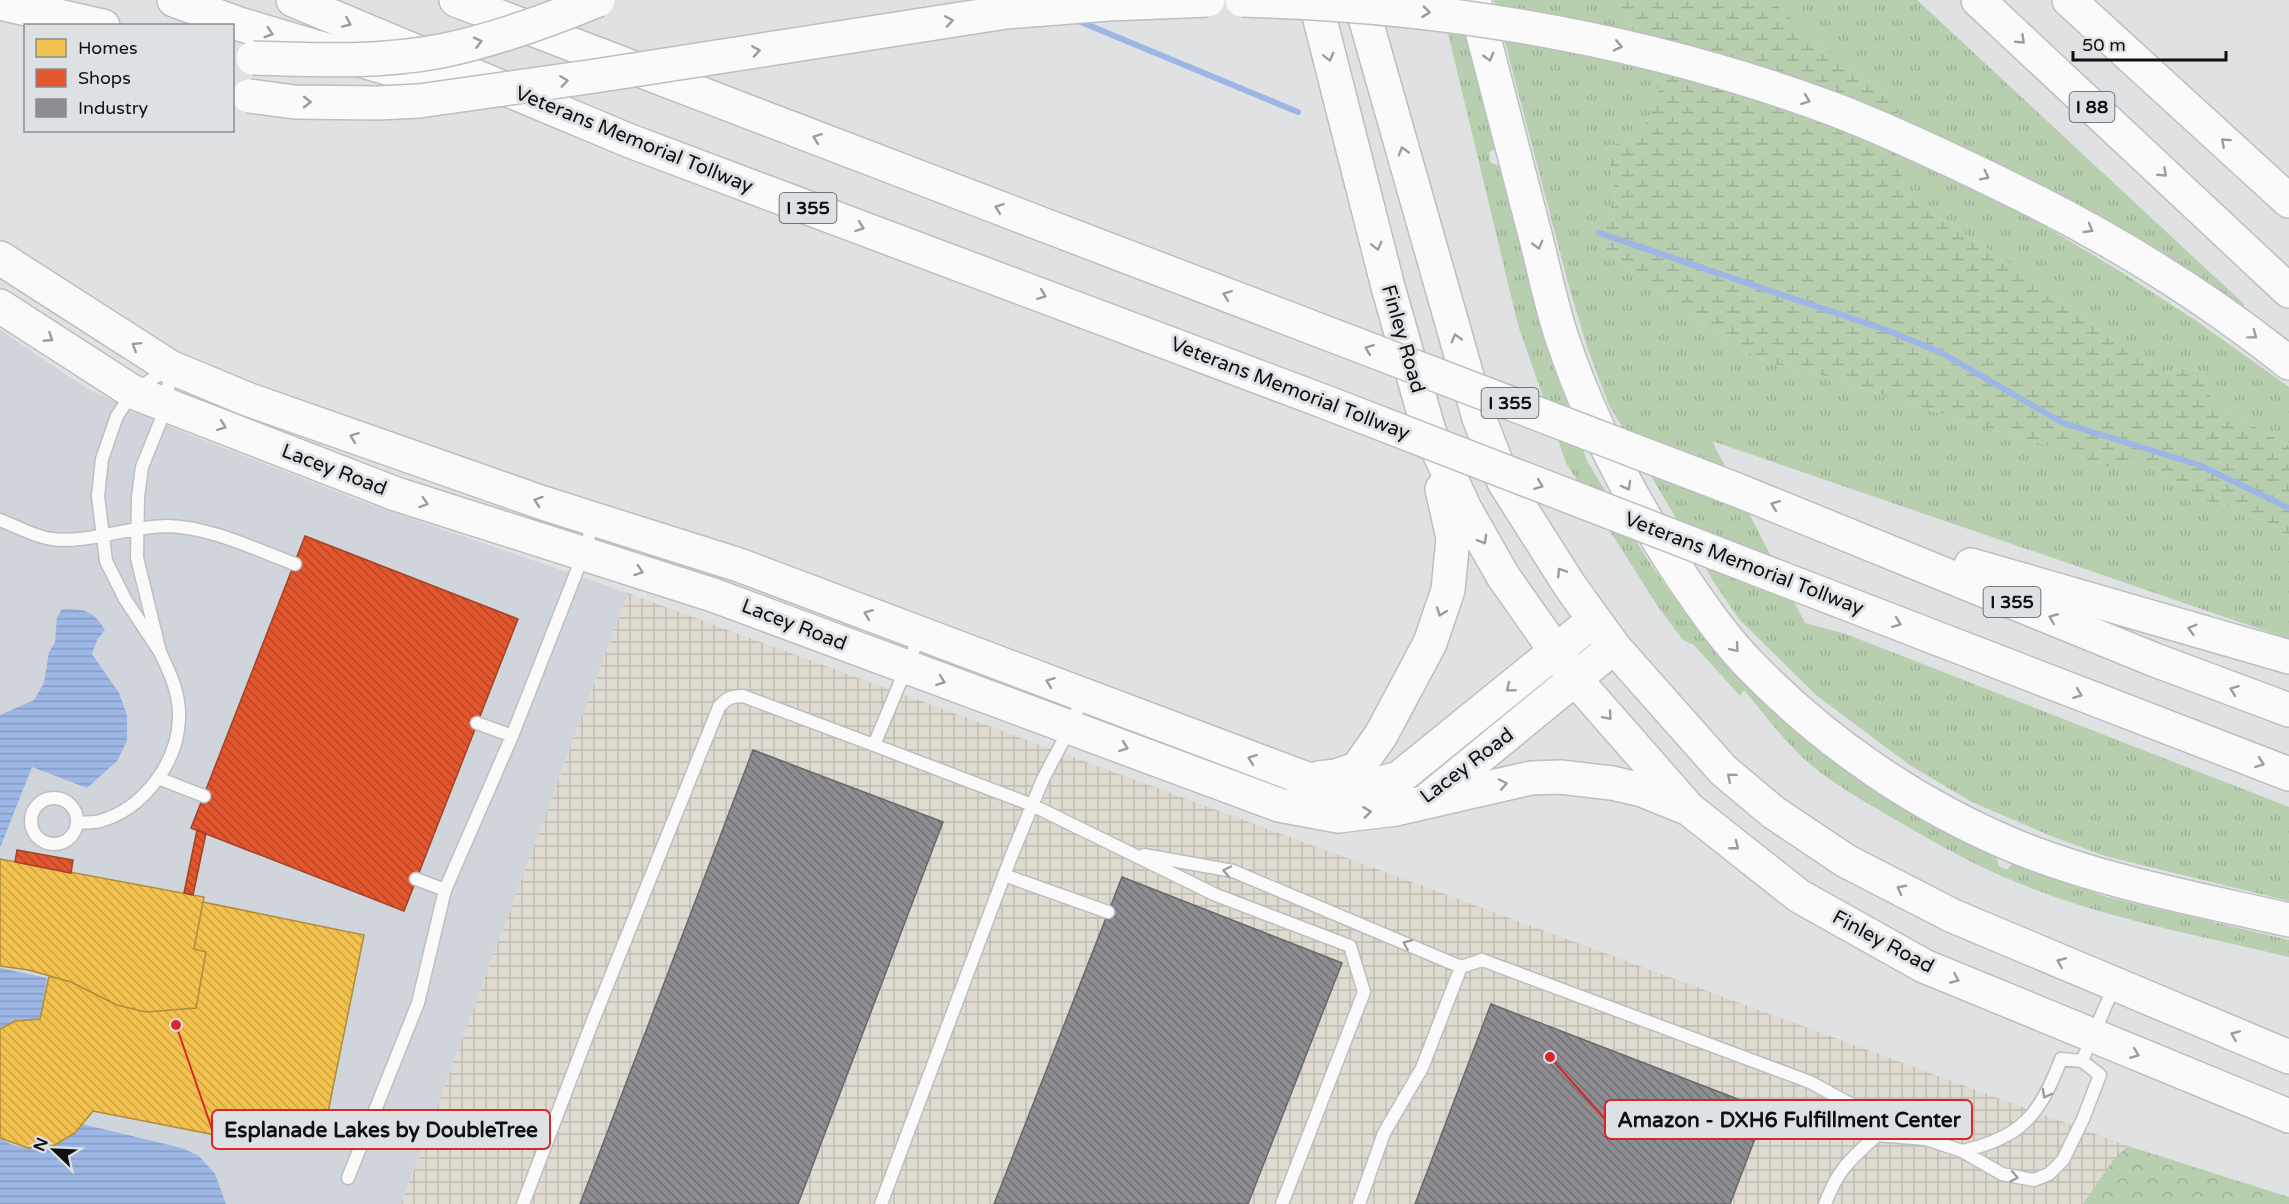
<svg xmlns="http://www.w3.org/2000/svg" width="2289" height="1204" viewBox="0 0 2289 1204" font-family="'Varela Round',sans-serif">
<style>
.built{fill:#cfd5db}
.industrial{fill:url(#industrial-grid)}
.grass{fill:url(#grass-tufts)}
.forest{fill:url(#forest-crowns)}
.wetland{fill:url(#wetland-marsh)}
.water{fill:url(#water-rules)}
.homes{fill:url(#homes-back-hatch);stroke:#ae8c3c;stroke-width:1.5}
.shops{fill:url(#shops-back-hatch);stroke:#a44225;stroke-width:1.5}
.industry{fill:url(#industry-back-hatch);stroke:#67686b;stroke-width:1.5}
.lines{fill:none;stroke-linecap:round;stroke-linejoin:round}
.stream{stroke:#9cb7e5;stroke-width:6}
.service-casing{stroke:#bdbec0;stroke-width:15}
.secondary-casing{stroke:#bdbec0;stroke-width:36}
.motorway-casing{stroke:#bdbec0;stroke-width:36}
.service{stroke:#fafafb;stroke-width:12}
.secondary{stroke:#fafafb;stroke-width:33}
.motorway{stroke:#fafafb;stroke-width:33}
.motorway-bridge-casing{stroke:#bdbec0;stroke-width:36;stroke-linecap:butt}
.motorway-bridge{stroke:#fafafb;stroke-width:33}
.oneway{stroke:#9c9c9d}
.labels{text-anchor:middle;dominant-baseline:central;stroke-width:6;stroke-linejoin:round;paint-order:stroke}
.shield{fill:#dee1e4;stroke:#4d4f50;stroke-width:1.5}
.shield-label{font-size:18px;font-weight:bold;fill:#0f1011}
.street-label{font-size:20px;fill:#0f1011;stroke:#dee1e4}
.leader{fill:none;stroke:#d62828;stroke-width:2}
.callout-dot{fill:#d62828;stroke:#dee1e4;stroke-width:2}
.callout{fill:#dee1e4;stroke:#d62828;stroke-width:2}
.callout-label{font-size:21px;text-anchor:middle;font-weight:bold;fill:#0f1011}
</style>
<defs>
<pattern id="industrial-grid" width="8" height="8" patternUnits="userSpaceOnUse" patternTransform="scale(1.5)"><rect width="8" height="8" fill="#dfdbd0"/><path d="M0 4h8M4 0v8" fill="none" stroke="#bebbb2"/></pattern>
<pattern id="grass-tufts" width="24" height="20" patternUnits="userSpaceOnUse" patternTransform="scale(1.5)"><rect width="24" height="20" fill="#b7ceaf"/><path d="M3 7l-1-3M5 7V3M7 7l1-3M15 17l-1-3M17 17v-4M19 17l1-3" fill="none" stroke="#9cb096"/></pattern>
<pattern id="forest-crowns" width="20" height="18" patternUnits="userSpaceOnUse" patternTransform="scale(1.5)"><rect width="20" height="18" fill="#b7ceaf"/><path d="M2 6a3 3 0 1 1 6 0M12 15a3 3 0 1 1 6 0" fill="none" stroke="#9cb096"/></pattern>
<pattern id="wetland-marsh" width="20" height="14" patternUnits="userSpaceOnUse" patternTransform="scale(1.5)"><rect width="20" height="14" fill="#b7ceaf"/><path d="M1 5h8M5 5V1M11 12h8M15 12V8" fill="none" stroke="#9cb096"/></pattern>
<pattern id="water-rules" width="6" height="5" patternUnits="userSpaceOnUse" patternTransform="scale(1.5)"><rect width="6" height="5" fill="#9cb7e5"/><path d="M0 2.5h6" fill="none" stroke="#859cc3"/></pattern>
<pattern id="homes-back-hatch" width="6" height="6" patternUnits="userSpaceOnUse" patternTransform="scale(1.5)"><rect width="6" height="6" fill="#f2c14e"/><path d="M-1 5l2 2M0 0l6 6M5-1l2 2" fill="none" stroke="#cea543"/></pattern>
<pattern id="shops-back-hatch" width="6" height="6" patternUnits="userSpaceOnUse" patternTransform="scale(1.5)"><rect width="6" height="6" fill="#e4572e"/><path d="M-1 5l2 2M0 0l6 6M5-1l2 2" fill="none" stroke="#b74726"/></pattern>
<pattern id="industry-back-hatch" width="6" height="6" patternUnits="userSpaceOnUse" patternTransform="scale(1.5)"><rect width="6" height="6" fill="#8d8d92"/><path d="M-1 5l2 2M0 0l6 6M5-1l2 2" fill="none" stroke="#727276"/></pattern>
</defs>
<rect width="100%" height="100%" fill="#dfe1e3"/>
<path class="built" d="M0,330L89,390L190,435L363,502L628,593L401,1204H0Z"/>
<path class="industrial" d="M628,593L2128,1146L2103,1204H401Z"/>
<path class="grass" d="M1440,0H1457L1495,148L1489,153L1490,162L1499,166L1540,324L1587,461L1648,560L1675,599L1719,651L1973,845L1996,856L1999,866L2007,870L2013,863L2107,897L2289,940V957C2200,935 2106,919 2021,884C1979,868 1941,846 1903,824C1874,807 1836,786 1811,765C1785,743 1766,716 1744,690L1740,696L1694,645L1683,640L1659,608L1566,463L1518,325Z
M1494,0H1616L1628,21L1659,91C1648,124 1643,140 1606,146L1615,190L1601,246L1651,287L1725,340L1768,363L1812,372L1965,422L2053,447L2113,469L2126,461L2151,466L2203,500L2238,510L2276,526L2289,539V639L1712,441L1805,623L1846,634L2289,807V901L2105,856L2051,836L1972,802L1911,766L1816,695L1739,619L1715,584L1609,405L1587,347L1568,283Z
M1771,0H1917L2244,304L2241,310L2043,191L2029,217L2118,270L2198,322L2289,387V446L2213,403L2201,371L2183,368L2159,374L2019,270L1903,193L1897,101L1830,53Z"/>
<path class="forest" d="M2128,1146L2289,1197V1204H2083L2113,1160Z"/>
<path class="wetland" d="M1616,0H1771L1830,53L1897,101L1903,193L2019,270L2159,374L2183,368L2201,371L2213,403L2289,446V539L2276,526L2238,510L2203,500L2151,466L2126,461L2113,469L2053,447L1965,422L1812,372L1768,363L1725,340L1651,287L1601,246L1615,190L1606,146C1643,140 1648,124 1659,91L1628,21Z"/>
<path class="water" d="M62,609C85,609 93,610 105,630L97,640L92,654L119,693L127,715V741L117,761L87,788L32,767L0,848V715L34,700L44,683L49,652L55,642L57,617Z
M0,968L47,978L40,1019L15,1021L0,1029Z
M82,1124L182,1148L199,1156L215,1174L226,1204H0V1138C25,1157 64,1147 82,1124Z"/>
<path class="homes" d="M0,859L204,897L194,949L206,952L196,1008L146,1012L117,1005L71,982L29,970L0,966Z
M203,902L364,935L325,1127L242,1111L236,1139L93,1111L75,1133L53,1146L28,1148L0,1138V1029L15,1021L40,1019L49,976L71,982L117,1005L146,1012L196,1008L206,952L194,949Z"/>
<path class="shops" d="M305,536L518,619L404,911L191,828Z
M197,830L206,833L193,895L184,893Z
M17,850L73,860L71,873L15,862Z"/>
<path class="industry" d="M753,750L943,822L798,1204H580Z
M1122,877L1342,963L1248,1204H994Z
M1491,1004L1766,1110L1730,1204H1415Z"/>
<g class="lines">
<path class="stream" d="M1076,20L1298,112
M1599,233L1889,331L1940,352L2063,423L2199,465L2289,508"/>
<g class="service-casing">
<path id="service" d="M170,367L167,405L142,467L138,497L137,558L160,652L125,599L106,561L98,496L102,459L117,416L133,392Z
M0,520C16,526 35,537 52,539C85,544 130,526 167,526C211,527 254,549 295,564
M477,723L512,736
M874,745L1032,805L1216,895L1350,946L1364,992L1282,1204
M158,778L204,796
M31 821a23 23 0 1 1 46 0a23 23 0 1 1-46 0Z
M77,823C84,822 93,823 100,821C143,809 178,763 179,718C180,694 170,673 160,652
M1144,855L1233,871L1461,967
M1004,875L1108,912
M416,879L445,890
M2082,1061L2115,984
M348,1178L418,1003L445,890L512,736L584,553L594,519
M523,1204L592,1023L719,707C726,698 732,696 743,696L874,745L920,635
M881,1204L1011,857L1043,779L1071,726L1083,695
M1359,1204L1384,1133L1422,1068L1461,967L1482,960L1810,1082L1867,1113L1877,1135
M1825,1204C1838,1169 1850,1160 1877,1135L1926,1139L1962,1151L2002,1174L2034,1180L2049,1174L2063,1160L2083,1119L2100,1075L2082,1061L2061,1059C2040,1115 2021,1138 1962,1151"/>
</g>
<g class="secondary-casing">
<path id="secondary" d="M1315,0L1388,287L1429,431L1465,509L1503,576L1576,680L1689,809L1799,896L1924,966L2289,1116
M1360,0L1479,418L1504,482L1570,586L1614,647L1723,770L1773,812L1846,861L1953,916L2289,1057
M0,258L170,367L247,399L543,503L739,565L1307,779L1360,789L1399,778L1594,620
M0,306L133,392L396,494L713,595L1279,805L1338,816L1396,809L1531,778L1560,777L1612,783L1642,790L1689,809
M1319,778L1336,776L1357,769L1381,735L1430,643L1448,590L1453,538L1442,489
M1431,797L1614,647"/>
</g>
<g class="motorway-casing">
<path id="motorway" d="M174,0L239,24L464,91
M293,0L630,141L1328,403
M456,0L1282,316
M1474,0C1494,76 1513,152 1533,227C1543,264 1550,302 1562,338C1591,425 1635,507 1686,583C1706,612 1727,642 1752,667C1827,744 1918,806 2017,847C2104,882 2197,899 2289,920
M1978,0L2289,291
M2069,0L2289,201
M0,3L103,26
M2037,202C2126,247 2211,301 2289,363
M1737,490L2155,660L2289,710
M1971,565L2289,657
M1783,579L2289,774"/>
</g>
<use href="#service" class="service"/>
<use href="#secondary" class="secondary"/>
<use href="#motorway" class="motorway"/>
<g class="motorway-bridge-casing">
<path id="motorway-bridge" d="M1242,0C1444,5 1646,39 1836,110C1905,137 1971,169 2037,202
M253,58C316,60 379,63 441,51C495,40 547,21 598,0
M249,96L295,102L378,103L419,101L595,76L1006,12L1109,4L1208,0
M1282,316L1737,490
M1328,403L1783,579"/>
</g>
<use href="#motorway-bridge" class="motorway-bridge"/>
</g>
<defs><path id="oneway-chevron" d="M-2-3.5L2.5 0L-2 3.5" fill="none" stroke-width="1.6" stroke-linecap="round" stroke-linejoin="round" transform="scale(1.5)"/></defs>
<g class="oneway">
<use href="#oneway-chevron" transform="translate(1426 12) rotate(7)"/>
<use href="#oneway-chevron" transform="translate(949 21) rotate(-9)"/>
<use href="#oneway-chevron" transform="translate(347 23) rotate(23)"/>
<use href="#oneway-chevron" transform="translate(269 33) rotate(17)"/>
<use href="#oneway-chevron" transform="translate(2021 40) rotate(43)"/>
<use href="#oneway-chevron" transform="translate(478 42) rotate(-14)"/>
<use href="#oneway-chevron" transform="translate(1618 46) rotate(13)"/>
<use href="#oneway-chevron" transform="translate(756 51) rotate(-9)"/>
<use href="#oneway-chevron" transform="translate(1329 57) rotate(76)"/>
<use href="#oneway-chevron" transform="translate(1489 57) rotate(75)"/>
<use href="#oneway-chevron" transform="translate(564 81) rotate(-8)"/>
<use href="#oneway-chevron" transform="translate(1806 100) rotate(20)"/>
<use href="#oneway-chevron" transform="translate(307 102) rotate(1)"/>
<use href="#oneway-chevron" transform="translate(817 138) rotate(-159)"/>
<use href="#oneway-chevron" transform="translate(2225 142) rotate(-138)"/>
<use href="#oneway-chevron" transform="translate(1403 151) rotate(-106)"/>
<use href="#oneway-chevron" transform="translate(2163 173) rotate(43)"/>
<use href="#oneway-chevron" transform="translate(1985 176) rotate(27)"/>
<use href="#oneway-chevron" transform="translate(999 208) rotate(-159)"/>
<use href="#oneway-chevron" transform="translate(860 227) rotate(20)"/>
<use href="#oneway-chevron" transform="translate(2089 229) rotate(30)"/>
<use href="#oneway-chevron" transform="translate(1538 245) rotate(75)"/>
<use href="#oneway-chevron" transform="translate(1377 246) rotate(76)"/>
<use href="#oneway-chevron" transform="translate(1042 295) rotate(21)"/>
<use href="#oneway-chevron" transform="translate(1227 295) rotate(-159)"/>
<use href="#oneway-chevron" transform="translate(2253 335) rotate(37)"/>
<use href="#oneway-chevron" transform="translate(49 338) rotate(33)"/>
<use href="#oneway-chevron" transform="translate(1456 338) rotate(-106)"/>
<use href="#oneway-chevron" transform="translate(136 346) rotate(-148)"/>
<use href="#oneway-chevron" transform="translate(1369 349) rotate(-159)"/>
<use href="#oneway-chevron" transform="translate(222 426) rotate(21)"/>
<use href="#oneway-chevron" transform="translate(354 437) rotate(-160)"/>
<use href="#oneway-chevron" transform="translate(1539 485) rotate(21)"/>
<use href="#oneway-chevron" transform="translate(1627 486) rotate(61)"/>
<use href="#oneway-chevron" transform="translate(538 501) rotate(-162)"/>
<use href="#oneway-chevron" transform="translate(424 503) rotate(18)"/>
<use href="#oneway-chevron" transform="translate(1775 505) rotate(-159)"/>
<use href="#oneway-chevron" transform="translate(1483 540) rotate(60)"/>
<use href="#oneway-chevron" transform="translate(639 571) rotate(18)"/>
<use href="#oneway-chevron" transform="translate(1561 572) rotate(-123)"/>
<use href="#oneway-chevron" transform="translate(1441 612) rotate(110)"/>
<use href="#oneway-chevron" transform="translate(868 614) rotate(-159)"/>
<use href="#oneway-chevron" transform="translate(2053 618) rotate(-158)"/>
<use href="#oneway-chevron" transform="translate(1897 623) rotate(21)"/>
<use href="#oneway-chevron" transform="translate(2192 629) rotate(-164)"/>
<use href="#oneway-chevron" transform="translate(1735 648) rotate(49)"/>
<use href="#oneway-chevron" transform="translate(941 681) rotate(20)"/>
<use href="#oneway-chevron" transform="translate(1050 682) rotate(-160)"/>
<use href="#oneway-chevron" transform="translate(1510 688) rotate(141)"/>
<use href="#oneway-chevron" transform="translate(2234 690) rotate(-160)"/>
<use href="#oneway-chevron" transform="translate(2078 694) rotate(21)"/>
<use href="#oneway-chevron" transform="translate(1608 716) rotate(49)"/>
<use href="#oneway-chevron" transform="translate(1124 747) rotate(21)"/>
<use href="#oneway-chevron" transform="translate(1252 759) rotate(-159)"/>
<use href="#oneway-chevron" transform="translate(2260 763) rotate(21)"/>
<use href="#oneway-chevron" transform="translate(1731 777) rotate(-140)"/>
<use href="#oneway-chevron" transform="translate(1503 784) rotate(-12)"/>
<use href="#oneway-chevron" transform="translate(1367 812) rotate(-7)"/>
<use href="#oneway-chevron" transform="translate(1735 846) rotate(38)"/>
<use href="#oneway-chevron" transform="translate(1227 871) rotate(-168)"/>
<use href="#oneway-chevron" transform="translate(1901 889) rotate(-152)"/>
<use href="#oneway-chevron" transform="translate(1407 944) rotate(-157)"/>
<use href="#oneway-chevron" transform="translate(2061 962) rotate(-157)"/>
<use href="#oneway-chevron" transform="translate(1955 979) rotate(23)"/>
<use href="#oneway-chevron" transform="translate(2235 1035) rotate(-157)"/>
<use href="#oneway-chevron" transform="translate(2135 1054) rotate(22)"/>
<use href="#oneway-chevron" transform="translate(2046 1094) rotate(119)"/>
<use href="#oneway-chevron" transform="translate(2014 1177) rotate(11)"/>
</g>
<g class="labels">
<g class="shield">
<rect x="2069.5" y="92" width="45" height="30" rx="4.5"/>
<rect x="779.5" y="193" width="57" height="30" rx="4.5"/>
<rect x="1481.5" y="388" width="57" height="30" rx="4.5"/>
<rect x="1983.5" y="587" width="57" height="30" rx="4.5"/>
</g>
<g class="shield-label">
<text x="2092" y="107">I 88</text>
<text x="808" y="208">I 355</text>
<text x="1510" y="403">I 355</text>
<text x="2012" y="602">I 355</text>
</g>
<g class="street-label">
<text transform="translate(634 140) rotate(22)">Veterans Memorial Tollway</text>
<text transform="translate(1403 339) rotate(74)">Finley Road</text>
<text transform="translate(1290 389) rotate(21)">Veterans Memorial Tollway</text>
<text transform="translate(334 470) rotate(21)">Lacey Road</text>
<text transform="translate(1744 564) rotate(21)">Veterans Memorial Tollway</text>
<text transform="translate(794 625) rotate(21)">Lacey Road</text>
<text transform="translate(1467 766) rotate(-37)">Lacey Road</text>
<text transform="translate(1883 942) rotate(28)">Finley Road</text>
</g>
</g>
<path class="leader" d="M1550 1057L1605 1119M176 1025L212 1129"/>
<g class="callout-dot">
<circle cx="1550" cy="1057" r="6"/>
<circle cx="176" cy="1025" r="6"/>
</g>
<g class="callout">
<rect x="1605" y="1100" width="367" height="39" rx="6"/>
<rect x="212" y="1110" width="338" height="39" rx="6"/>
</g>
<g class="callout-label">
<text x="1789" y="1127">Amazon - DXH6 Fulfillment Center</text>
<text x="381" y="1137">Esplanade Lakes by DoubleTree</text>
</g>
<rect x="24" y="24" width="210" height="108" fill="#dee1e4" stroke="#8b8d90" stroke-width="1.5"/>
<rect x="36" y="39" width="30" height="18" fill="#f2c14e" stroke="#8b8d90" stroke-width="1.5"/>
<text x="78" y="54" font-size="18" fill="#0f1011">Homes</text>
<rect x="36" y="69" width="30" height="18" fill="#e4572e" stroke="#8b8d90" stroke-width="1.5"/>
<text x="78" y="84" font-size="18" fill="#0f1011">Shops</text>
<rect x="36" y="99" width="30" height="18" fill="#8d8d92" stroke="#8b8d90" stroke-width="1.5"/>
<text x="78" y="114" font-size="18" fill="#0f1011">Industry</text>
<g transform="translate(54 1150) rotate(293)" stroke="#dee1e4" stroke-width="4.5" paint-order="stroke">
<path d="M0-4.5L10 22L0 15L-10 22Z" fill="#0f1011"/>
<text y="-9" font-size="16" font-weight="bold" text-anchor="middle" fill="#0f1011">N</text>
</g>
<path d="M2073 51v9h153v-9" fill="none" stroke="#0f1011" stroke-width="3"/>
<text x="2082" y="51" font-size="18" fill="#0f1011" stroke="#dee1e4" stroke-width="4.5" paint-order="stroke">50 m</text>
</svg>
